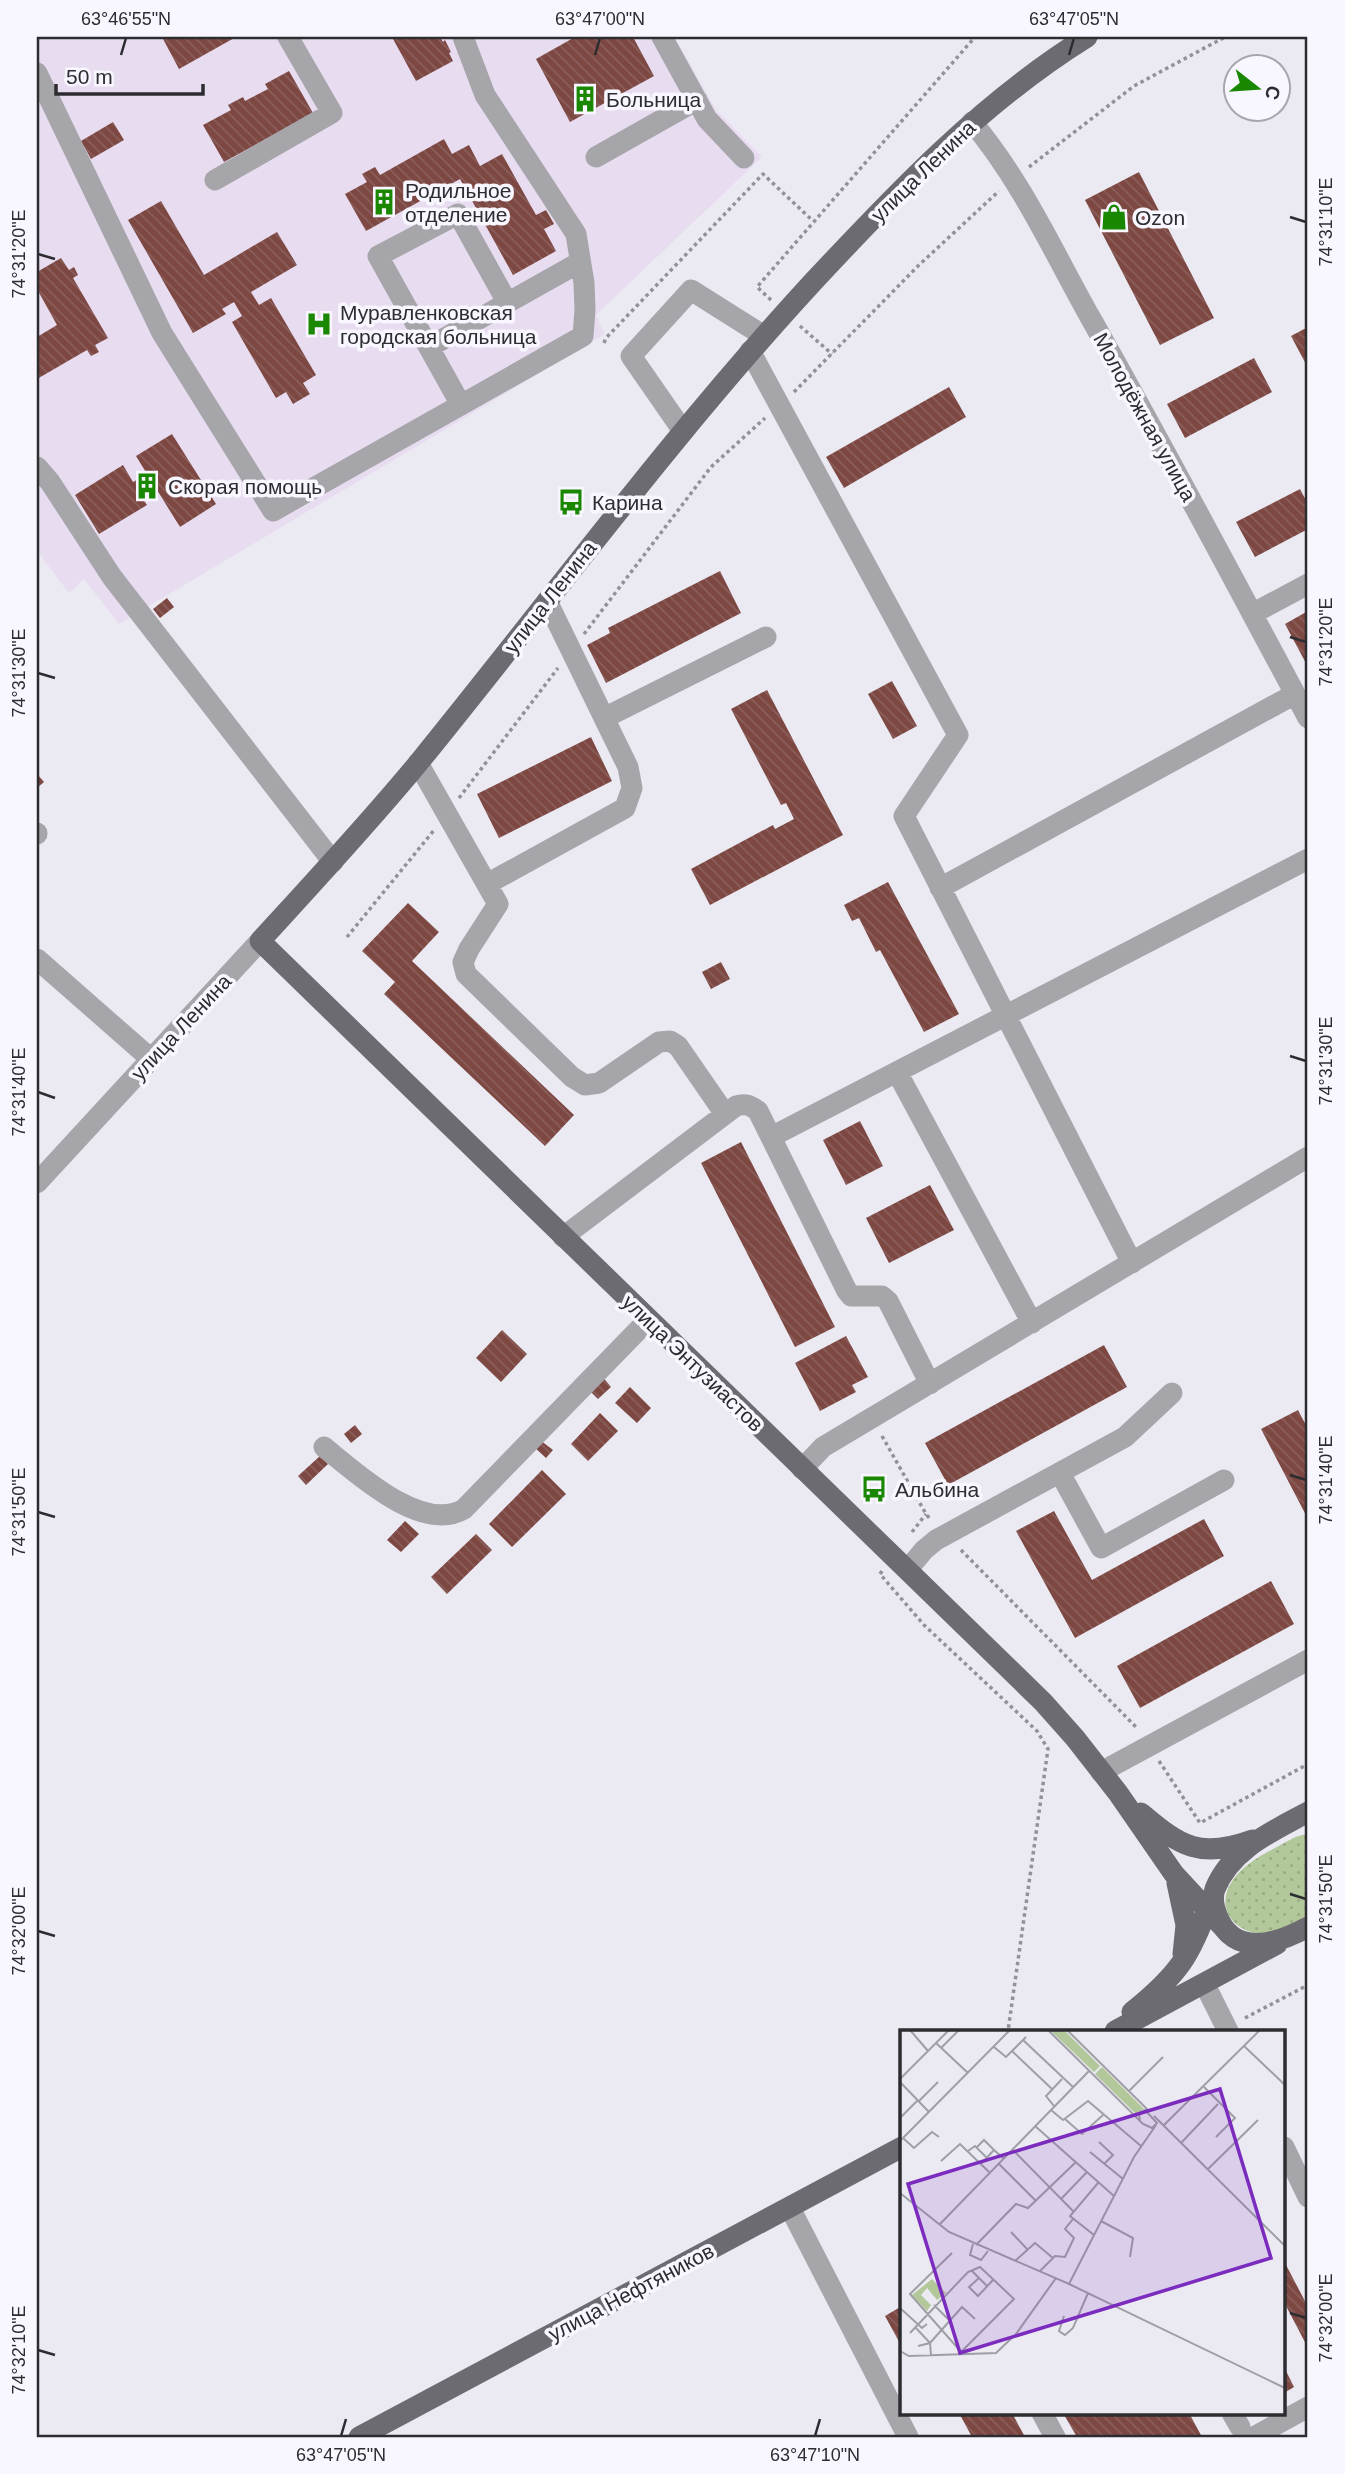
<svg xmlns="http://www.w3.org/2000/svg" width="1345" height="2474" viewBox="0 0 1345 2474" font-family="Helvetica,sans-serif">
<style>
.medical{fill:#e8dcf0}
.grass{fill:url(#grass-dots)}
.building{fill:url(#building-back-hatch)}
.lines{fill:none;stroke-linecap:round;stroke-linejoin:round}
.path{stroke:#929198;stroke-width:3.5;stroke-dasharray:3.5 3.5;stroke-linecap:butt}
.minor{stroke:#a6a5a9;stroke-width:21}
.major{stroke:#6c6b72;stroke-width:21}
.ticks{fill:none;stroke:#2d2c30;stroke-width:2.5}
.labels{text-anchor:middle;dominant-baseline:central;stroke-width:7;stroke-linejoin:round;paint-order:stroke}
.poi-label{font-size:21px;fill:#2d2c30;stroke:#f8f7ff;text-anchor:start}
.street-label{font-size:21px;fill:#2d2c30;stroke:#f8f7ff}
.inset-road{fill:none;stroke:#9f9ea5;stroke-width:2}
.view{fill:#7b2cbf;fill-opacity:0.15;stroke:#7b2cbf;stroke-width:3.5}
.inset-edge{fill:none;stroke:#2d2c30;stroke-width:3.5}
.neatline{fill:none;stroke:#2d2c30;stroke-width:2.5}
.ticks-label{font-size:18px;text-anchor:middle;fill:#2d2c30}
</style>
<defs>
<pattern id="grass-dots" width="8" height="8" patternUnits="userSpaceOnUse" patternTransform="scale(1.75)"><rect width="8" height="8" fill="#b2c89a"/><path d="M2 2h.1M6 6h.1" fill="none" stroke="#99ac85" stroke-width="1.8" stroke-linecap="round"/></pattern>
<pattern id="building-back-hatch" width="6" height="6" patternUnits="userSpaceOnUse" patternTransform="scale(1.75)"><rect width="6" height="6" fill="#7d4742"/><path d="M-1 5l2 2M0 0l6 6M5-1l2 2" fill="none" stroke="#8a5f5b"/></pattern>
</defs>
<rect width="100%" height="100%" fill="#ebeaf3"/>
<path class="medical" d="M37,37H675L716,110L762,157L596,315L605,334L119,624L84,579L69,593L37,551Z"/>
<path class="grass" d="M1308,1834V1915C1299,1920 1290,1927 1280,1931C1248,1943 1211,1916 1231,1883C1241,1867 1258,1857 1273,1849C1285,1843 1295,1835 1308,1834Z"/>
<path class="building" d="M162,37H236L179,69Z
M392,37H440L443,42L445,40L451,52L449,53L453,61L416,81Z
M575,37H633L654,76L570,122L536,59Z
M289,71L313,113L224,162L203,125L231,110L228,105L243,97L245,101L268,89L265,84Z
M113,122L124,140L91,159L81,141Z
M444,139L452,154L469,145L480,166L502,154L536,215L546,210L554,224L544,229L556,251L513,275L460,179L366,231L345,194L367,182L362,174L375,167L380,175Z
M1139,172L1214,318L1160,345L1085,200Z
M161,201L204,275L277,232L297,265L251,292L259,305L271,298L316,375L303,383L310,394L293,404L286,392L276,398L232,322L242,316L234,302L222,309L226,314L193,333L128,220Z
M61,258L69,270L74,267L78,275L73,278L108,338L95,345L99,352L91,356L87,350L37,379V337L57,325L37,289V272Z
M1308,327V368L1291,336Z
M1254,358L1272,392L1185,438L1167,404Z
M949,387L966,417L844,488L826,457Z
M172,434L216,504L180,527L157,490L143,499L147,505L99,534L75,495L123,465L133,482L147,474L136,456Z
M1300,489L1308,504V529L1255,557L1236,522Z
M720,571L741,613L606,683L587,645L610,633L608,628Z
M167,598L174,607L160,618L153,609Z
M1308,611V667L1285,624Z
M892,681L917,726L893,739L868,694Z
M767,690L843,835L710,905L691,869L773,825L775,829L794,819L786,803L781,805L731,709Z
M591,737L612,781L499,838L477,794Z
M37,774L44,782L37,788Z
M888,882L959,1014L924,1032L880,950L876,952L859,918L852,921L844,905Z
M408,903L439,932L412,961L574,1115L545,1146L384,994L395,982L362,951Z
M721,962L730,979L711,989L702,972Z
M860,1121L883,1166L846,1185L823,1140Z
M741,1142L835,1327L795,1347L701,1163Z
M930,1185L954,1230L889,1263L866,1218Z
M502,1330L527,1354L501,1382L476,1358Z
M846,1336L868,1377L852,1385L856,1392L820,1411L795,1363Z
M1104,1345L1127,1387L948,1485L925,1443Z
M602,1376L611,1387L598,1399L588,1389Z
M630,1387L651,1408L637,1423L615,1403Z
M1298,1410L1308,1429V1519L1261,1429Z
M600,1413L618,1431L588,1461L571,1444Z
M355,1425L362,1434L351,1443L344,1434Z
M540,1440L553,1450L546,1458L534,1447Z
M320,1456L328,1464L306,1485L298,1476Z
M542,1470L566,1494L512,1547L489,1524Z
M1054,1511L1092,1580L1204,1519L1224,1556L1075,1638L1016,1531Z
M405,1521L419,1534L401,1552L387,1540Z
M476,1534L492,1550L447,1594L431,1577Z
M1271,1581L1294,1624L1140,1708L1117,1666Z
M1284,2261L1308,2307V2348L1284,2302Z
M902,2306V2347L885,2316Z
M1284,2367L1294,2387L1284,2393Z
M959,2413H1012L1025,2437H972Z
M1063,2413H1189L1202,2437H1077Z"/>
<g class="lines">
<path class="path" d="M1029,167L1134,86L1225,37
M771,300L757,287L975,37
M800,326L832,354
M604,343L606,338L763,174L813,221
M794,392L919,265L999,191
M584,634L711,467L765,418
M459,798L558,668
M347,937L435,829
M882,1436L926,1514L931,1520
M912,1532L926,1514
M961,1550L1138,1729
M882,1571L880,1574L924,1625L1037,1731L1048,1749L1008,2031
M1159,1761L1200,1823L1308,1764
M1245,2018L1308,1985"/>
<path class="minor" d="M662,37L707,119L744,158
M37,73L162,333L273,511L583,336L585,310L584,283L576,234L485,95L463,37
M972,122C1021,180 1053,251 1090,317C1165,449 1236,584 1308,718
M596,157L697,100
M215,180L332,113L288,37
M429,347L580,262
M750,351L958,735L904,816L1132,1263
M461,405L378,256L458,214L507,302
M683,431L631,356L691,290L764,336
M37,467L50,482L112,577L333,862
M1252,614L1308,584
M604,718L766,637
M418,763L498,904L469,949L463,962L466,974L572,1077L585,1085L599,1083L659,1042L670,1041L678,1046L725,1114
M37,833V834
M487,884L625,808L632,788L628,767L547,601
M940,888L1295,694
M37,959L151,1059
M897,1072L1032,1323
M771,1137L1308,859
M37,1183L260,941
M563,1237L736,1106C745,1103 750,1105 758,1111L847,1291L851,1296H882L888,1301L930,1384
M324,1447C356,1473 422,1534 464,1509L648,1320
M802,1469L823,1447L1308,1157
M1060,1473L1101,1548L1224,1480
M908,1569L924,1550L936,1540L1125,1437L1172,1393
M1101,1772L1308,1660
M1205,1985L1228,2031
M1284,2147L1308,2197
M790,2208L908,2437
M1042,2413L1055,2437
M1232,2413L1240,2427
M1254,2437L1308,2407"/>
<path class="major" d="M1087,37C982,102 896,193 812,283C672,435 550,601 420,761C369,823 314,882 260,941L1043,1702L1075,1738L1118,1793L1174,1874L1223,1927
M1308,1812C1273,1831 1231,1849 1215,1889C1212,1897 1214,1907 1217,1915C1233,1958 1277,1944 1308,1927
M1141,1813C1181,1847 1200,1859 1253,1840
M1177,1883L1186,1925L1183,1954
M1132,2012C1178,1975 1191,1956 1210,1901
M1115,2031L1277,1944
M359,2437L902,2147"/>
</g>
<path class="ticks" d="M121,55L126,38M595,55L600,38M1069,55L1074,38M1290,217L1306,222M38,254L55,259M1290,637L1306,642M38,673L55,678M1290,1056L1306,1061M38,1092L55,1098M1290,1475L1306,1480M38,1512L55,1517M1290,1894L1306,1899M38,1931L55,1936M1290,2313L1306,2318M38,2350L55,2355M341,2436L346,2419M815,2436L820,2419"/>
<defs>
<g id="building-bare" transform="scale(2.1)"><path d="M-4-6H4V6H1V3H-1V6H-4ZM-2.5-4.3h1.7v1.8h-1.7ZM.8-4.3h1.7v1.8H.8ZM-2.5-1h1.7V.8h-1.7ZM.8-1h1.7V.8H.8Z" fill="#1a8700" stroke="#f8f7ff" stroke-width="2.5" paint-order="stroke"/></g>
<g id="shop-bare" transform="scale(2.1)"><path d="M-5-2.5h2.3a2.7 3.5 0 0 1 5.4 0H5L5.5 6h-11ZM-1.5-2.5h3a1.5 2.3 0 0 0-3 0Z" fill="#1a8700" stroke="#f8f7ff" stroke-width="2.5" paint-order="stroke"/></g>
<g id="hospital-bare" transform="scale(2.1)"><path d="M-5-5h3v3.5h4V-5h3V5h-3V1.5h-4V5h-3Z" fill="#1a8700" stroke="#f8f7ff" stroke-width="2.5" paint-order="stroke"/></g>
<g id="bus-bare" transform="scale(2.1)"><path d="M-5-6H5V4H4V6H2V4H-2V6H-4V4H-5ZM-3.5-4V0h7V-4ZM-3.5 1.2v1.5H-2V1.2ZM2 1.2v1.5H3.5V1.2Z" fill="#1a8700" stroke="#f8f7ff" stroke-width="2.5" paint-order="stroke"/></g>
</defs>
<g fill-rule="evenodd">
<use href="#building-bare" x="585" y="99"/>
<use href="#building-bare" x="384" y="202"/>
<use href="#shop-bare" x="1114" y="217"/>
<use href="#hospital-bare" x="319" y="324"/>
<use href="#building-bare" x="147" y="486"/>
<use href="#bus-bare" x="571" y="502"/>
<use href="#bus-bare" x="874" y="1489"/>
</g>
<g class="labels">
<g class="poi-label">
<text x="606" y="99">Больница</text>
<text x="405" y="190">Родильное<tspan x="405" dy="24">отделение</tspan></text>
<text x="1135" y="217">Ozon</text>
<text x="340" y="312">Муравленковская<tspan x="340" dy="24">городская больница</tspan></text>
<text x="168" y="486">Скорая помощь</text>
<text x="592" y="502">Карина</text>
<text x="895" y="1489">Альбина</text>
</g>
<g class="street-label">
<text transform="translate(923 171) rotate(-44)">улица Ленина</text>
<text transform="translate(1145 417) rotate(61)">Молодёжная улица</text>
<text transform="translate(550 597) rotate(-52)">улица Ленина</text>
<text transform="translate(181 1027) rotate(-47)">улица Ленина</text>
<text transform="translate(693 1363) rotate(44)">улица Энтузиастов</text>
<text transform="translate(631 2292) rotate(-28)">улица Нефтяников</text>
</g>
</g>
<g transform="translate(900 2030)">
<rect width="385" height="385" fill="#ebeaf3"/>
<path d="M150,0H164L200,36L194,42ZM202,37L244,79L237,85L195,44ZM32,249L46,263L37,270L27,258L21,265L31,275L27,281L12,265Z" fill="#b2c89a"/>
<path class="inset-road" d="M10,0L28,21M148,0L243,94L252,98L257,93L245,80L239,83L240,92M167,0L249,81M123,10L173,57M36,13L68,43M344,16L385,55M94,17L106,27L126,7M41,18L59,0M112,21L152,59M0,49L49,0M0,52L29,82M304,57L335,88L316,107M229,61L263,27M19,71L38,52M154,76L146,66L162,49M151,80L163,90L188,71L241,116M254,86L385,216M0,88L18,70M165,89L182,104L203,85M264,95L360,0M135,96L214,166M3,108L14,118L32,102L39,107M0,111L110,0M199,112L213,125L205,133M281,113L318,74M76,118L84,110L94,120M112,119L174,182M68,121L75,116L87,128M190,122L223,149M41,131L60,114L89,142M98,133L136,171M81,134L94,120L103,128M308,139L358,90M0,163L49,202L169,254L234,127L256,95M161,169L187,142M201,191L233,208L230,227M39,195L189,41M111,202L127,219M194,205L170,186L198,153M73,214L70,225L81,230L88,221M76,215L116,174L128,178L176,132M52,223L10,264L63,324M115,231L135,213L153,228M71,240L87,256M140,241L155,226L165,227L174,208L165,199L173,189M79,248L69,257L78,266L93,250M169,254L385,358M34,275L49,290M0,278L22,298L27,294M164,286L159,301L165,305L173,298L188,263M15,297L30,313L31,325M10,303L68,242L80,237L114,269L61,322M18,316L30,313L62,277L75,289M0,321L9,326L96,323L116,304L156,248"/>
<path class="view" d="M320,59L371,228L60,323L8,154Z"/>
<rect width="385" height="385" class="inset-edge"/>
</g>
<rect width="1345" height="2474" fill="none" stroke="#f8f7ff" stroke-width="77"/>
<g transform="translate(1257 88) rotate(107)"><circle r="33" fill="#f8f7ff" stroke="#a7a6ac" stroke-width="2"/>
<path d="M0-5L12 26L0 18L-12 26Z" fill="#1a8700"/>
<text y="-10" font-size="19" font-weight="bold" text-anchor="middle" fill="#2d2c30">С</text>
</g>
<path d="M56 84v10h147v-10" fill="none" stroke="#2d2c30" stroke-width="3.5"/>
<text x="66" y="84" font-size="21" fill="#2d2c30" stroke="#f8f7ff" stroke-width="5" paint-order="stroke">50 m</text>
<rect x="38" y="38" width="1268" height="2398" class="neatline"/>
<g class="ticks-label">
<text x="126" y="25">63°46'55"N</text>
<text x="600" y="25">63°47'00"N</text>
<text x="1074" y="25">63°47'05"N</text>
<text transform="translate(1326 222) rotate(-90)" y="6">74°31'10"E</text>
<text transform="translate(19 254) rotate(-90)" y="6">74°31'20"E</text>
<text transform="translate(1326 642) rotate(-90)" y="6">74°31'20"E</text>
<text transform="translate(19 673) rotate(-90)" y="6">74°31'30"E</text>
<text transform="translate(1326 1061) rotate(-90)" y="6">74°31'30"E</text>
<text transform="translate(19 1092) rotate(-90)" y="6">74°31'40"E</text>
<text transform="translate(1326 1480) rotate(-90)" y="6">74°31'40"E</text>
<text transform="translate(19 1512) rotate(-90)" y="6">74°31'50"E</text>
<text transform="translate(1326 1899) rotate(-90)" y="6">74°31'50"E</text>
<text transform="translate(19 1931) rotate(-90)" y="6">74°32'00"E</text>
<text transform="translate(1326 2318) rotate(-90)" y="6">74°32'00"E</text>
<text transform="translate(19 2350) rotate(-90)" y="6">74°32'10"E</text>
<text x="341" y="2461">63°47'05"N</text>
<text x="815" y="2461">63°47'10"N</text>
</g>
</svg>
